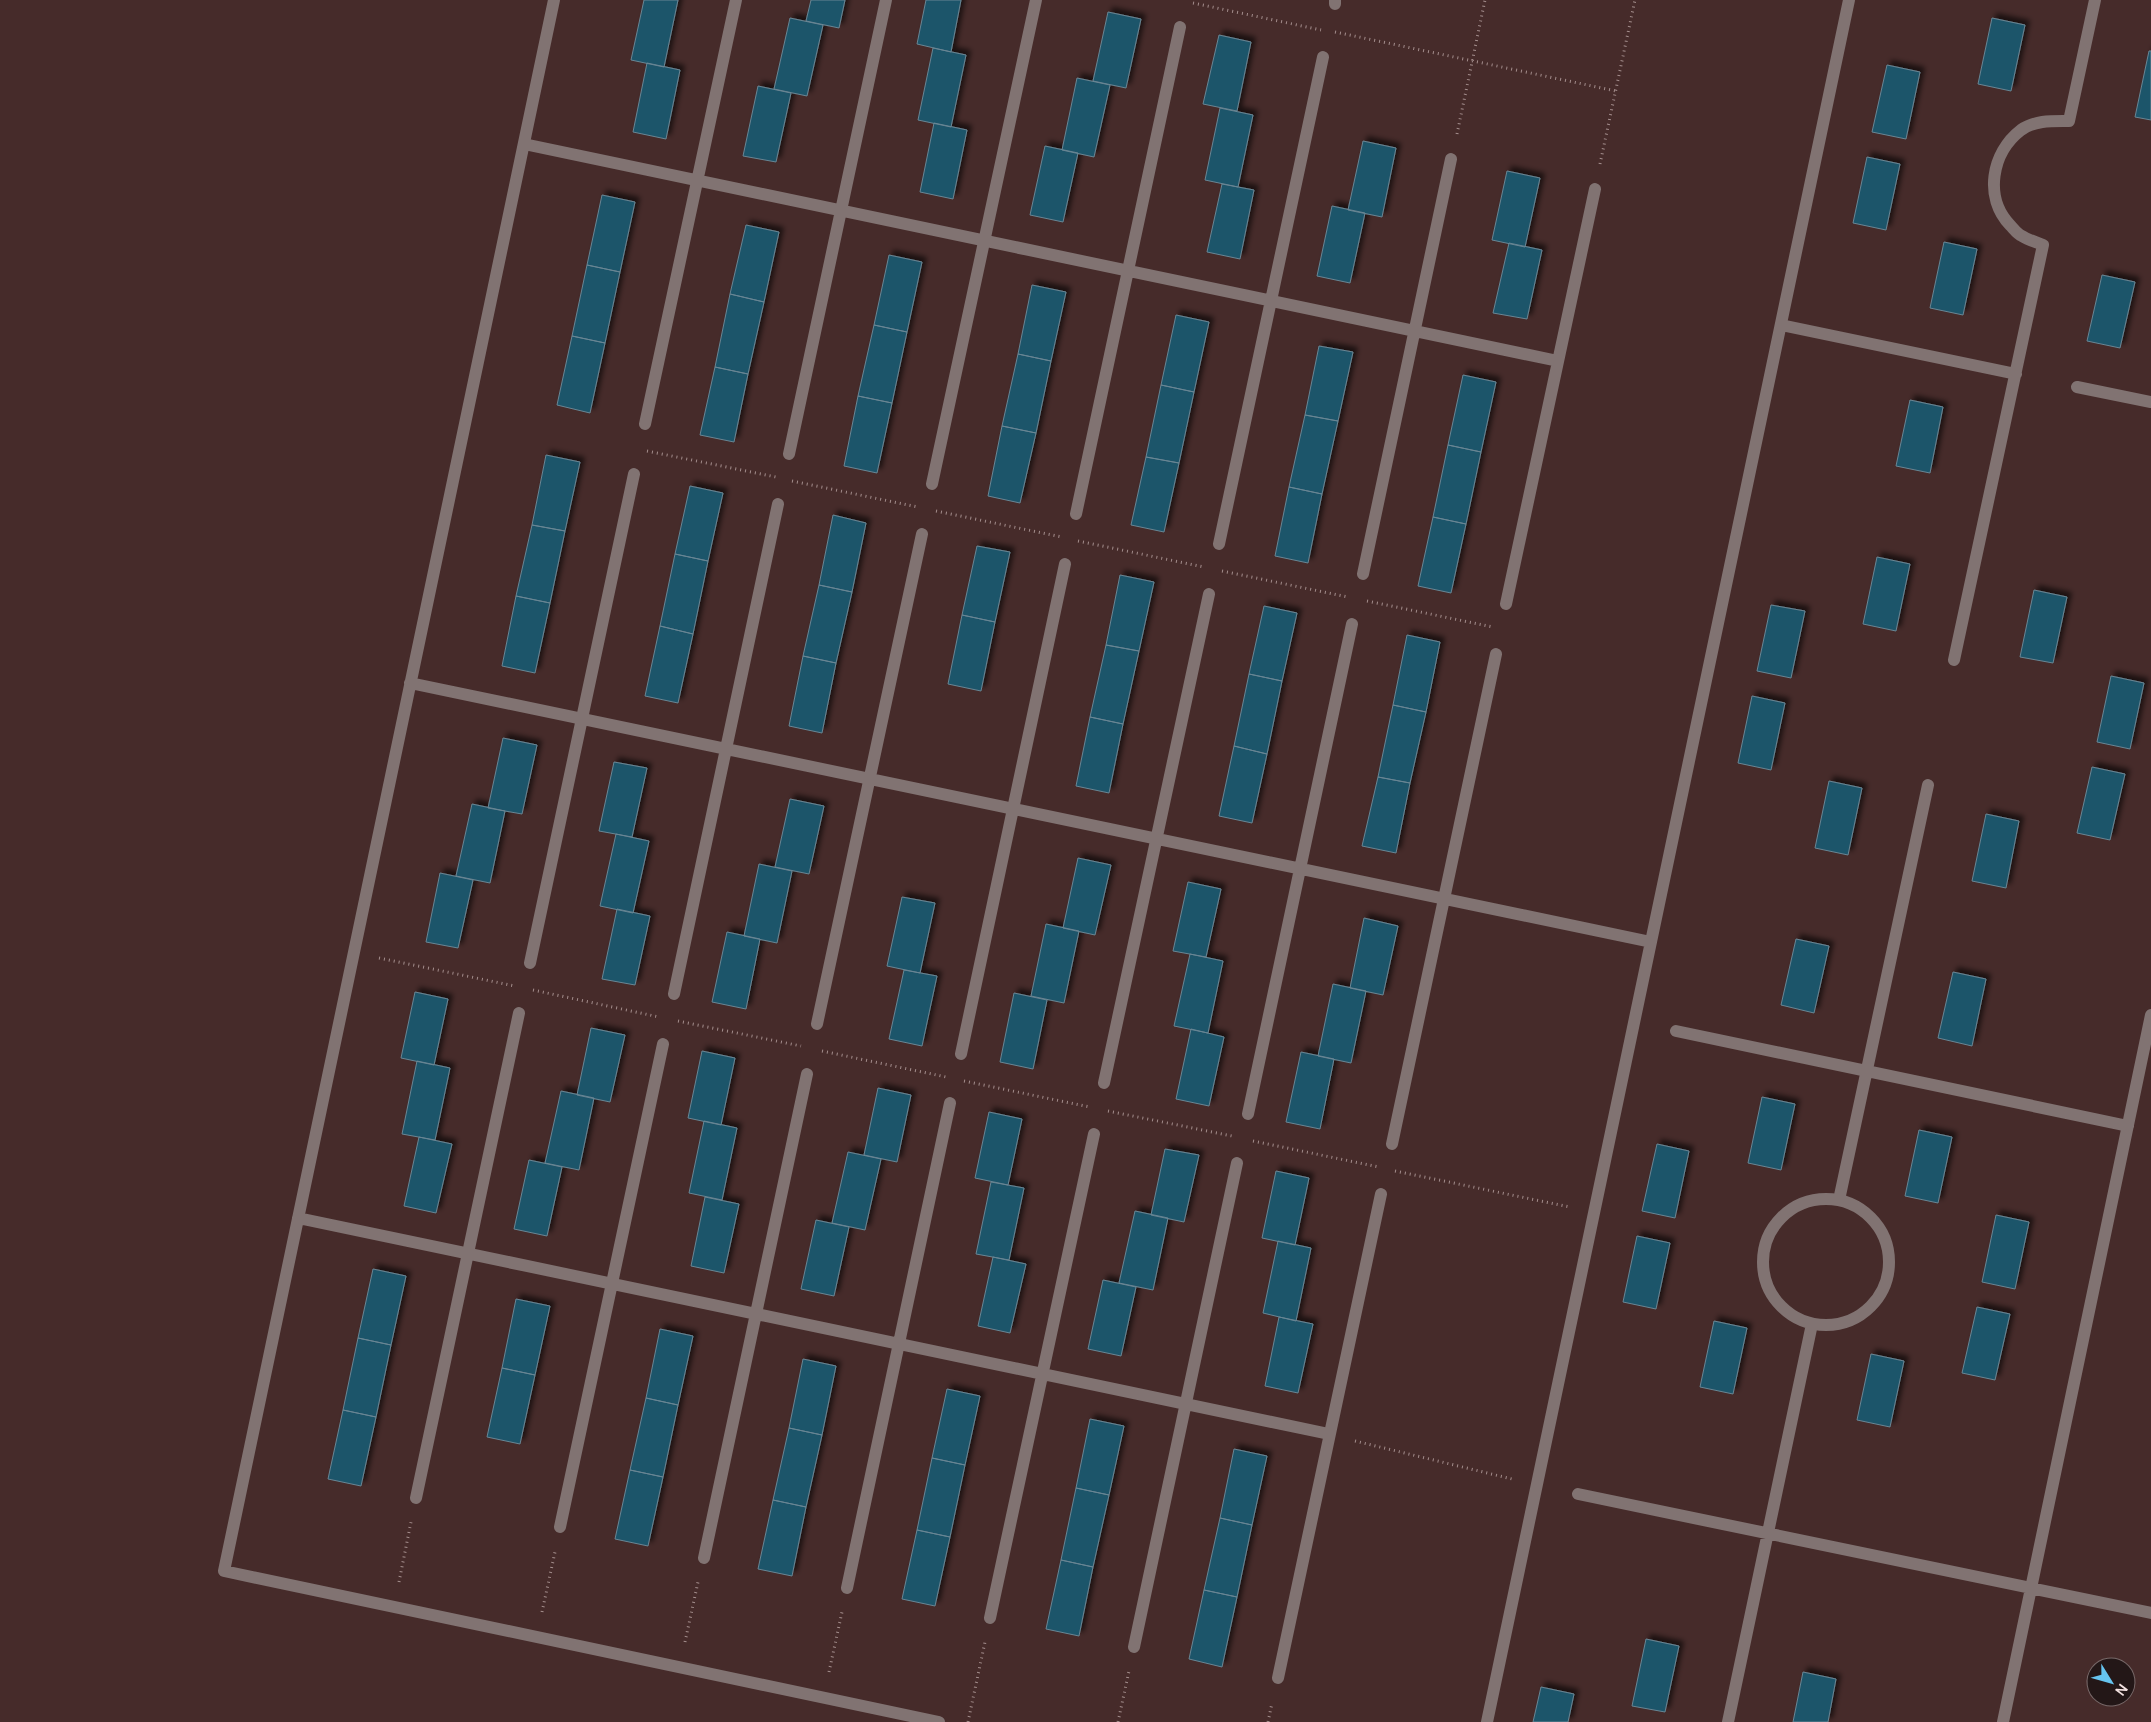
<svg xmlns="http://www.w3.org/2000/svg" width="2151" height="1722" viewBox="0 0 2151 1722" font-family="Manrope,sans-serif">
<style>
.building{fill:#1f546a;stroke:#688694;filter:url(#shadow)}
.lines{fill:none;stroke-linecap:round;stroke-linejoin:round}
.path{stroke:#a48e8d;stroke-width:3;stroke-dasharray:1 4;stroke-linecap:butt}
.minor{stroke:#817372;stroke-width:12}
</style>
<defs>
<filter id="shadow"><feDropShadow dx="4.5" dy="-4.5" stdDeviation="2.5" flood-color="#0009"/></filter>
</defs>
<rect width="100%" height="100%" fill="#462b2a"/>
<path class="building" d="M644,0H678L664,67L631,60Z
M811,0H845L839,28L806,21Z
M926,0H961L951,52L917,44Z
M1108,12L1141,19L1126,88L1093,81Z
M790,18L823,25L807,96L774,89Z
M1992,18L2025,25L2011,91L1978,84Z
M1219,35L1251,42L1237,111L1203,104Z
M933,48L966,55L951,127L918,120Z
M2149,51H2151V120L2135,117Z
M647,63L680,70L666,139L633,132Z
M1887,65L1920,72L1906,139L1872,132Z
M1077,78L1110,85L1094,157L1062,150Z
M758,86L791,93L776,162L743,156Z
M1220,108L1253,115L1238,187L1205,180Z
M934,123L967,130L953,199L920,192Z
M1363,141L1396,148L1382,217L1348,210Z
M1045,146L1078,153L1063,222L1030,215Z
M1867,157L1900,164L1886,230L1853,223Z
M1507,171L1540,178L1525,247L1492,240Z
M1222,184L1254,190L1240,259L1207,252Z
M602,195L635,202L620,272L587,265Z
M1332,206L1365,213L1350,283L1317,276Z
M746,225L779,232L764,302L730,294Z
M1944,242L1977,249L1963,315L1930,308Z
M1509,243L1542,250L1527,319L1493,313Z
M889,255L922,262L907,332L874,325Z
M587,265L620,272L605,343L572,336Z
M2102,275L2135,282L2120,348L2087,341Z
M1032,285L1066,292L1051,361L1018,354Z
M730,294L764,302L748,374L715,367Z
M1176,315L1209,322L1194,392L1161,385Z
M874,325L907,332L892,403L858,396Z
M572,336L605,343L590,413L557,405Z
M1319,346L1353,352L1338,421L1305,415Z
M1018,354L1051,361L1036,433L1002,426Z
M715,367L748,374L734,442L700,435Z
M1463,375L1496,382L1481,452L1448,445Z
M1161,385L1194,392L1179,463L1146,457Z
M858,396L892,403L877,473L844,466Z
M1910,400L1943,407L1930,473L1896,466Z
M1305,415L1338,421L1322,494L1289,487Z
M1002,426L1036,433L1020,503L988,496Z
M1448,445L1481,452L1466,524L1433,517Z
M546,455L580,462L565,531L532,525Z
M1146,457L1179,463L1164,532L1131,525Z
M690,486L723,493L708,561L675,554Z
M1289,487L1322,494L1308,563L1275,556Z
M833,515L866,523L852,592L819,585Z
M1433,517L1466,524L1451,593L1418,586Z
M532,525L565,531L550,603L516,596Z
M977,546L1010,552L995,622L962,615Z
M675,554L708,561L693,634L660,626Z
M1877,557L1910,564L1896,631L1863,624Z
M1120,575L1154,582L1139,651L1106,645Z
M819,585L852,592L836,663L803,656Z
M2034,590L2067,597L2053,663L2020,657Z
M516,596L550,603L535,673L502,666Z
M1771,605L1805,611L1791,678L1757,671Z
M1264,606L1297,613L1282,681L1249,674Z
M962,615L995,622L981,691L948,684Z
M660,626L693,634L678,703L645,696Z
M1407,635L1440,642L1426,712L1393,705Z
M1106,645L1139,651L1123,724L1090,717Z
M803,656L836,663L822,733L789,726Z
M1249,674L1282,681L1267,754L1234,746Z
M2111,676L2144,683L2130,749L2097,742Z
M1752,696L1785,703L1771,770L1738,763Z
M1393,705L1426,712L1410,783L1378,777Z
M1090,717L1123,724L1109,793L1076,786Z
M503,738L537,745L522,814L488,808Z
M1234,746L1267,754L1252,823L1219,816Z
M614,762L647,768L632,837L599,831Z
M2092,767L2125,774L2110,840L2077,833Z
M1378,777L1410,783L1396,853L1362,846Z
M1829,781L1862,788L1848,855L1815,848Z
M790,799L824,806L809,874L775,867Z
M472,804L505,811L490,883L456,876Z
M1986,814L2019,821L2006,888L1972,881Z
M616,834L649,841L633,913L600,906Z
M1078,858L1111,865L1095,935L1063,928Z
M759,864L792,871L777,943L744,936Z
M440,873L473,880L458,948L426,942Z
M1188,882L1221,889L1206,957L1173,951Z
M902,897L935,903L920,973L887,966Z
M617,909L650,916L635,985L602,979Z
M1364,918L1398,926L1383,995L1350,988Z
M1046,924L1079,931L1064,1003L1031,996Z
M727,932L760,939L746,1009L712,1002Z
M1796,939L1829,946L1814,1013L1781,1005Z
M1190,954L1223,961L1208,1033L1174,1026Z
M904,970L937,976L922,1046L889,1039Z
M1953,972L1986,979L1972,1046L1938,1038Z
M1333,984L1366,991L1351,1063L1318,1056Z
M415,992L448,999L434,1065L401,1058Z
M1014,993L1047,1000L1033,1069L1000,1062Z
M591,1028L625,1035L610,1102L577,1095Z
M1191,1029L1224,1037L1209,1106L1176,1099Z
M702,1051L735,1058L721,1125L688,1118Z
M1301,1052L1334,1059L1320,1129L1286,1122Z
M417,1061L450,1068L435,1140L402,1134Z
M878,1088L911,1095L897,1162L864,1155Z
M561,1091L594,1098L579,1170L545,1163Z
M1762,1097L1795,1104L1781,1170L1748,1163Z
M989,1112L1022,1119L1008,1185L975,1178Z
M704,1121L737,1128L722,1200L689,1193Z
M1919,1130L1952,1137L1938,1203L1905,1196Z
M419,1137L452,1144L436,1213L404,1206Z
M1657,1144L1689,1151L1675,1218L1642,1211Z
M1165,1149L1199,1155L1184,1222L1151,1215Z
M848,1152L881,1159L865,1230L832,1223Z
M529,1160L562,1167L547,1236L514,1229Z
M1276,1171L1309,1178L1295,1245L1262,1238Z
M991,1182L1024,1188L1009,1260L976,1254Z
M705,1197L739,1204L724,1273L691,1266Z
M1135,1211L1168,1218L1153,1290L1119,1283Z
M1996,1215L2029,1222L2015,1289L1982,1282Z
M816,1220L849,1227L834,1296L801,1289Z
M1637,1236L1670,1243L1656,1309L1623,1302Z
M1278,1241L1311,1248L1296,1321L1263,1313Z
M993,1257L1026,1264L1010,1333L978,1326Z
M373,1269L406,1276L391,1345L358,1338Z
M1103,1280L1136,1287L1121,1356L1088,1349Z
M516,1299L550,1306L535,1375L502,1368Z
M1977,1307L2010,1314L1995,1380L1962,1373Z
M1279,1317L1313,1324L1298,1393L1265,1386Z
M1714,1321L1747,1328L1733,1394L1700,1387Z
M660,1329L693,1336L678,1405L646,1398Z
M358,1338L391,1345L376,1417L343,1410Z
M1871,1354L1904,1361L1890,1427L1857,1420Z
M803,1359L836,1366L822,1435L789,1428Z
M502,1368L535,1375L520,1444L487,1437Z
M947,1389L980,1396L965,1465L932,1458Z
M646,1398L678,1405L663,1477L630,1470Z
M343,1410L376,1417L361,1486L328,1479Z
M1090,1419L1124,1426L1109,1495L1076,1488Z
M789,1428L822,1435L806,1507L773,1500Z
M1234,1449L1267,1456L1252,1525L1220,1518Z
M932,1458L965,1465L950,1537L917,1530Z
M630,1470L663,1477L648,1546L615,1539Z
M1076,1488L1109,1495L1093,1567L1061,1560Z
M773,1500L806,1507L792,1576L758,1569Z
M1220,1518L1252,1525L1237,1597L1204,1590Z
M917,1530L950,1537L935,1606L902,1599Z
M1061,1560L1093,1567L1079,1636L1046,1629Z
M1204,1590L1237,1597L1222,1667L1189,1659Z
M1646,1639L1679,1646L1665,1712L1632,1706Z
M1803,1672L1836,1679L1828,1722H1793Z
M1541,1687L1574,1694L1568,1722H1533Z"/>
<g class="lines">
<path class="path" d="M1193,3L1321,30
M1335,32L1616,91
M1457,134L1485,0
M1600,164L1635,0
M647,451L776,477
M792,481L918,507
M936,511L1062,537
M1078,541L1204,567
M1222,571L1348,597
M1367,601L1493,627
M379,958L515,986
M533,990L659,1017
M678,1021L801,1046
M822,1051L946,1077
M964,1081L1090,1107
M1108,1111L1232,1136
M1253,1141L1379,1167
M1395,1171L1570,1207
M1355,1441L1512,1479
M399,1582L411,1522
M542,1612L555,1552
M685,1642L698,1582
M829,1672L842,1612
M968,1722L985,1642
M1118,1722L1129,1671
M1268,1722L1272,1703"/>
<path class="minor" d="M554,0L224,1571L939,1722
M1335,4V0
M524,144L1558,361
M1781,325L2016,374
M2077,387L2151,402
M645,424L736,0
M789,454L886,0
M932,484L1036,0
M1076,514L1180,27
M1219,544L1323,57
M1363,574L1451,159
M1506,604L1595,189
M1954,660L2043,245C2036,242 2028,240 2022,236C2017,234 2014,229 2010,225C1984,198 1991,153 2021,130C2035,120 2053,121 2069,121L2095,0
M410,683L1651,942
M530,963L634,474
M674,994L778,504
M817,1024L922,534
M1676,1031L2128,1126
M961,1054L1065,564
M1104,1083L1209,594
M1248,1114L1352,624
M1392,1144L1496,654
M1763 1262a63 63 0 1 1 126 0a63 63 0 1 1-126 0Z
M1839,1200L1928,785
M298,1218L1329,1434
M1578,1494L2151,1613
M416,1498L519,1013
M560,1527L663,1044
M704,1558L807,1074
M847,1588L950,1103
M990,1618L1094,1134
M1134,1647L1237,1163
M1278,1678L1381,1194
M1487,1722L1849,0
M1728,1722L1812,1324
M2003,1722L2151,1015"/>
</g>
<g transform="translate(2111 1682) rotate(127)"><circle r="24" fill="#231717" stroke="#776868"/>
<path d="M0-4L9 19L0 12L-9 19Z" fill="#66c4ef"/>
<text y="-8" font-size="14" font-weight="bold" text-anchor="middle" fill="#f4e2e1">N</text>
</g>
</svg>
